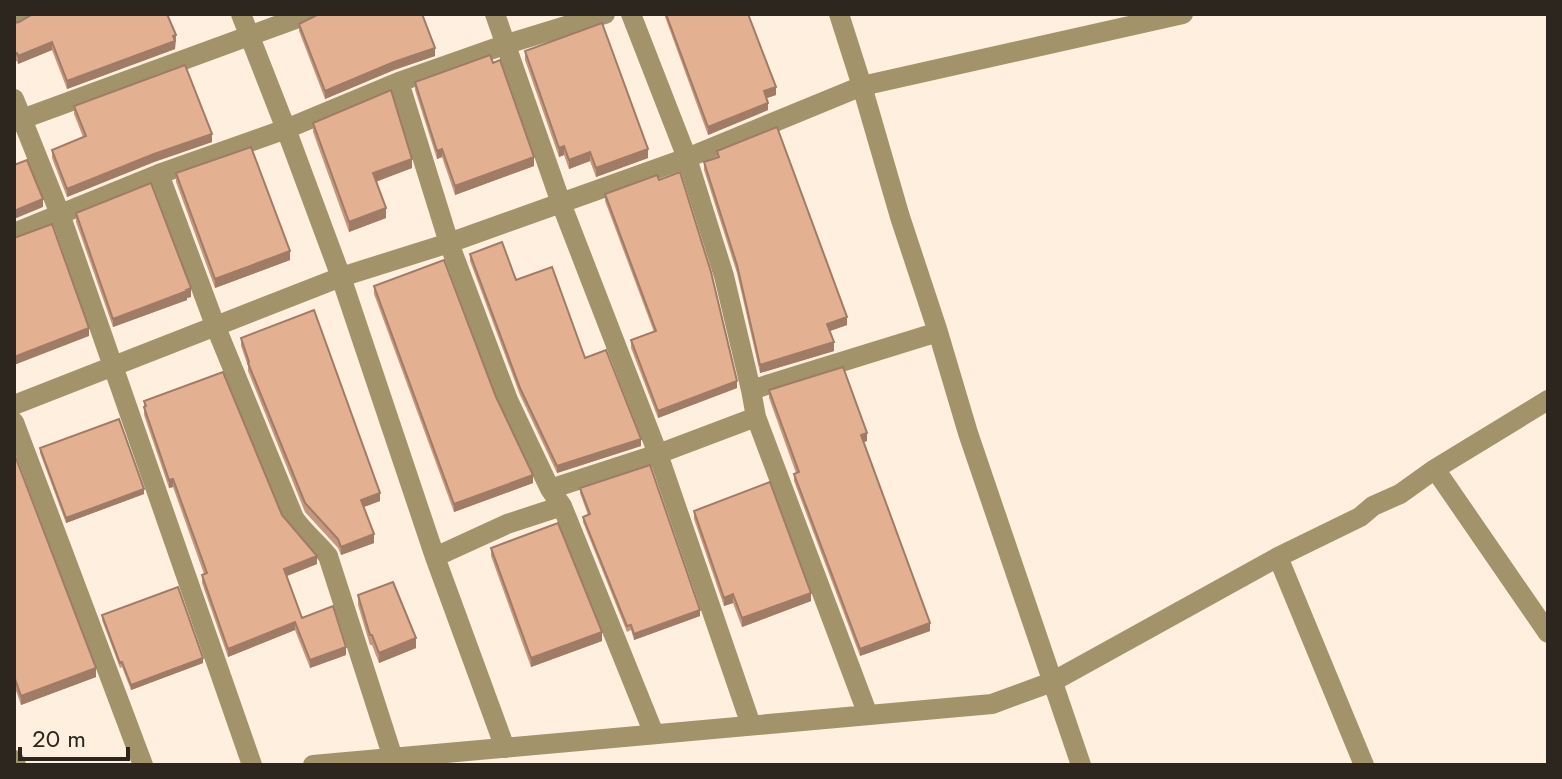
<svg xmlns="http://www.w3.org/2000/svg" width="1562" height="779" viewBox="0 0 1562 779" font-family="Jost,sans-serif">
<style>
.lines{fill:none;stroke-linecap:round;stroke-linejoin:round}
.street{stroke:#a3936a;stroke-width:20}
.wall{fill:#c4977e}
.shaded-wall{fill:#a07b66}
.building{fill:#e4b092;stroke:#a07b66;stroke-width:2}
</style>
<rect width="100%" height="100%" fill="#feefdf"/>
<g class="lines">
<path class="street" d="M241,14L286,129L341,277L435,557L505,748
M495,14L561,203L658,454L751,725
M631,14L687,158L724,276L751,390
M839,14L862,86L900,217L938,332L968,433L1081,765
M14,18L23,14
M399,82L449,243L508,400L550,489
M14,99L60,214L252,765
M14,122L309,14
M159,174L215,325L294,518C303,532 317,542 328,556L393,758
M14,233L159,174L286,129L399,82L507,44L605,14
M14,405L341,277L449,243L687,158L862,86L1183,14
M756,417L868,715
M14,422L143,765
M1435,469L1548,633
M562,506L654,734
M435,557L507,524L562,506L550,489L658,454L756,417L751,390L938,332
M1278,557L1364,765
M14,760L16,765
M313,765L992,704L1052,682L1278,557L1360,517L1373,506L1400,494L1435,469L1548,400"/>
</g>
<path class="wall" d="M664,14H748L776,95L767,98L768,110L708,135Z
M318,15L435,56L394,70L325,99L299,31V24Z
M14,23L176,35L175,49L67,89L52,50L18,64L17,61L14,62Z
M525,51L648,158L596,177L590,161L569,169L564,155L559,157L525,60Z
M415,82L534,166L455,195L442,157L437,159L415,90Z
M74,106L212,142L154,162L67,197L52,158V150L83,137L74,114Z
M313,123L412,168L376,181L386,218L349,232L313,132Z
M717,151L847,325L830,331L834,351L760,373L737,273L704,170V162L717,157Z
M176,173L290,260L215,288L176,182Z
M605,194L737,388L658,418L631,348V340L654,332L605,201Z
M76,213L191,297L187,298V300L113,327L76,222Z
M470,254L516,280L585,358L641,446L557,473L520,395L470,261Z
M374,286L496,397L533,483L454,512L374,294Z
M241,338L380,501L364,507L374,543L341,555L338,548L305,512L248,371V366L241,346Z
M769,390L867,441L863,442L930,631L860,656L794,481V474L796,473L769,398Z
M144,401L282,515L317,564L287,576L302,618L346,655L310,668L295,630L228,657L202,583V575L204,574L173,487L169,488L144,415Z
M40,448L144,494L66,523L40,453Z
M14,453L96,677L21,705L14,685Z
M580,488L700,616L634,640L631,630L627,632L583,522V517L588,515L580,493Z
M694,511L811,601L742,627L733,603L724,606L694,519Z
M491,548L602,641L531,667L491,556Z
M358,595L416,648L379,663L372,645H370L358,605Z
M102,615L203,663L131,690L122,667L120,668L102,620Z"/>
<path class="shaded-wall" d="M176,35L175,49L67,89V81Z
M52,42V50L18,64V56Z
M435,48V56L394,70L325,99V91L394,62Z
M776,87V95L764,99V91Z
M768,103V110L708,135V127Z
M212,134V142L154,162L67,197V189L154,154Z
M564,146V155L559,157V148Z
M442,149V157L437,159V151Z
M648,149V158L596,177V168Z
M590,152V161L569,169V160Z
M534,157V166L455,195V186Z
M412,159V168L373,183V173Z
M43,199V207L14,219V211Z
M386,208V218L349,232V222Z
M290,251V260L215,288V279Z
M191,288V297L187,298V300L113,327V319Z
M847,317V325L827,332V324Z
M89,328V336L14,365V357Z
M834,342V351L760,373V365Z
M737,381V388L658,418V411Z
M867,433V441L861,443V435Z
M641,439V446L557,473V466Z
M533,475V483L454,512V504Z
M173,479V487L169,488V480Z
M144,489V494L66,523V518Z
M380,493V501L361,508V500Z
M374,534V543L341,555V547Z
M317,556V564L284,577V569Z
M811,593V601L742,627V618Z
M733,594V603L724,606V598Z
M700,610V616L634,640V634Z
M295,622V630L228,657V649Z
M930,623V631L860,656V649Z
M602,632V641L531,667V658Z
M416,638V648L379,663V653Z
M346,647V655L310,668V660Z
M203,658V663L131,690V685Z
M96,668V677L21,705V696Z"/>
<path class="building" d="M33,14H167L176,35L173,36L175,41L67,81L52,42L18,56L17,53L14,55V23L19,22Z
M319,14H422L435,48L394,62L325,91L299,24Z
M666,14H748L776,87L764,91L768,103L708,127Z
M602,23L648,149L596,168L590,152L569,160L564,146L559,148L525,51Z
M490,55L493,63L500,60L534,157L455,186L442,149L437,151L415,82Z
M185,65L212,134L154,154L67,189L52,150L86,136L74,106Z
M391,90L412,159L373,173L386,208L349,222L313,123Z
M777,127L847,317L827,324L834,342L760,365L737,265L704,162L719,157L717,151Z
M251,147L290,251L215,279L176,173Z
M27,160L43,199L14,211V165Z
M680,172L711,272L737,381L658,411L631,340L656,331L605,194L657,175L659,180Z
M151,183L191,288L186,290L187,291L113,319L76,213Z
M52,224L89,328L14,357V238Z
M502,242L516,280L552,267L585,358L606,350L641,439L557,466L520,388L470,254Z
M444,260L496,397L533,475L454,504L374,286Z
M314,310L380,493L361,500L374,534L341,547L338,539L305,503L248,363L249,362L241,338Z
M843,367L867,433L861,435L930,623L860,649L794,474L799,472L769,390Z
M223,372L282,515L317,556L284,569L302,618L333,606L346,647L310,660L295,622L228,649L202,575L207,573L173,479L169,480L144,407L146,406L144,401Z
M119,419L144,489L66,518L40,448Z
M14,453L96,668L21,696L14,676Z
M650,465L700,610L634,634L631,625L627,626L583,517L590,514L580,488Z
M770,482L811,593L742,618L733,594L724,598L694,511Z
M558,523L602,632L531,658L491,548Z
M393,582L416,638L379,653L372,635H370L358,595Z
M178,587L203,658L131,685L122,662L120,663L102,615Z"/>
<rect width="1562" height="779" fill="none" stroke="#2d261e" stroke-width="32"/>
<path d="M20 747v12h108v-12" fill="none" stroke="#2d261e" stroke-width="4"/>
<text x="32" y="747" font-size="24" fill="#2d261e" stroke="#feefdf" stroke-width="6" paint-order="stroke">20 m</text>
</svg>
